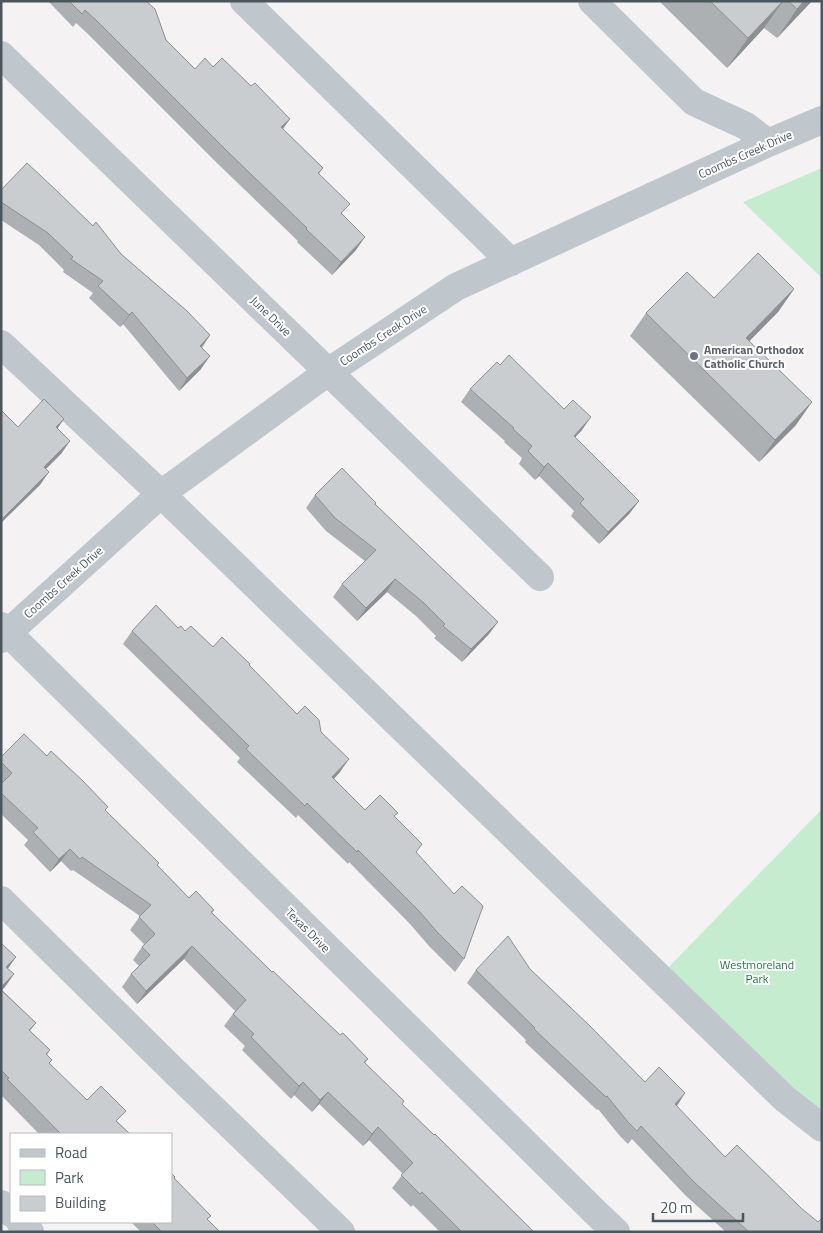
<svg xmlns="http://www.w3.org/2000/svg" width="823" height="1233" viewBox="0 0 823 1233" font-family="'Titillium Web',sans-serif">
<style>
.green{fill:#c6ecd0}
.lines{fill:none;stroke-linecap:round;stroke-linejoin:round}
.minor{stroke:#bfc7cd;stroke-width:28}
.wall{fill:#adb0b3}
.shaded-wall{fill:#8d9092}
.building{fill:#c9cdd0;stroke:#8d9092}
.worship-dot{fill:#6b7280;stroke:#fff;stroke-width:2}
.labels{text-anchor:middle;dominant-baseline:central;stroke-width:4;stroke-linejoin:round;paint-order:stroke}
.street-label{font-size:12px;fill:#4b575d;stroke:#fff}
.worship-label{font-size:12px;font-weight:bold;fill:#5b616d;stroke:#fff;text-anchor:start}
.park-label{font-size:12px;fill:#217944;stroke:#fff}
</style>
<rect width="100%" height="100%" fill="#f4f2f2"/>
<path class="green" d="M822,168V278L743,202Z
M822,809V1115L662,974Z"/>
<g class="lines">
<path class="minor" d="M244,1L511,262
M592,1L694,102L746,126L768,143
M1,55L540,577
M1,344L161,494L785,1099L822,1128
M1,626L595,1212L616,1232
M1,639L161,494L328,372L456,287L768,143L822,120
M1,900L174,1071L341,1232
M1,1204L11,1213
M20,1222L30,1232"/>
</g>
<path class="wall" d="M48,1H146L166,40L195,69L213,67L251,86L290,119L283,129L323,168L319,174L342,215L356,250L332,275L297,242L298,241L219,165L88,34L76,23L73,27Z
M659,1H812L777,38L764,28L727,68Z
M1,190L57,191L121,254L210,335L202,348L201,369L179,391L123,324L120,327L89,298L93,293L63,272L64,270L39,245L1,220Z
M794,289L778,312L749,341L796,425L759,462L630,336L646,313L714,298Z
M500,365L582,430L575,437L630,513L599,544L571,516L574,511L539,476L535,480L519,464L522,458L504,442L505,441L461,402L470,389Z
M315,495L375,504L489,634L462,662L434,638L436,636L416,616L387,592L357,621L333,597L342,584L365,561L326,531L306,508Z
M132,631H185L213,647L249,666L297,714L321,732L340,772L334,779L365,810L395,817L416,853L464,959L455,972L429,946L410,924L349,862L348,864L298,815L296,818L237,762L240,758L123,644Z
M1,757L105,811L189,898L214,910L212,913L272,972L340,1035L368,1059L365,1063L402,1104L534,1232H440L413,1205L411,1207L392,1188L403,1174L369,1140L363,1146L319,1104L312,1112L294,1095L291,1099L242,1050L245,1046L224,1026L235,1011L184,959L137,1004L122,987L131,974L139,966L133,960L144,944L130,930L140,916L73,870L71,871L61,861L50,872L24,845L28,840L1,814Z
M1,943L8,969L14,974L2,990L36,1023L30,1031L50,1050L47,1055L49,1064L87,1100L118,1122L130,1134H39L1,1095Z
M530,969L645,1082L676,1106L725,1157L822,1232H726L685,1195L632,1139L628,1144L619,1135L598,1109L597,1110L525,1042L526,1040L467,983L476,970Z
M174,1178L208,1220L220,1232H141L131,1222H171Z"/>
<path class="shaded-wall" d="M783,1L764,28L727,68L748,38Z
M804,1H812L777,38L797,9Z
M290,119L281,131V127Z
M365,237L356,250L332,275L341,262Z
M794,289L778,312L730,361L746,338Z
M132,312L123,324L120,327L129,315Z
M210,335L201,348L200,346Z
M210,356L201,369L179,391L187,378Z
M812,402L796,425L759,462L775,440Z
M591,417L582,430L565,448L574,436Z
M64,419L55,432L56,427Z
M70,441L61,454L35,480L44,467Z
M548,463L539,476L535,480L544,467Z
M49,472L40,485L1,523V520Z
M639,501L630,513L599,544L608,532Z
M395,579L387,592L357,621L366,608Z
M498,622L489,634L462,662L471,649Z
M349,759L340,772L323,790L332,777Z
M70,849L61,861L50,872L59,859Z
M192,946L184,959L137,1004L146,991Z
M16,957L7,970L6,967Z
M14,974L5,987L1,991V987Z
M303,1082L294,1095L291,1099L299,1086Z
M328,1092L319,1104L312,1112L320,1100Z
M685,1093L677,1106L666,1117L675,1104Z
M378,1127L369,1140L363,1146L372,1134Z"/>
<path class="building" d="M69,1H146L155,9L166,40L195,69L205,58L213,67L222,58L251,86L255,83L290,119L281,127L323,168L318,173L350,204L341,213L365,237L341,262L306,229L307,228L228,152L97,21L85,10L82,14Z
M710,1H783L748,38Z
M788,1H804L797,9Z
M27,163L57,191L93,226L96,222L121,254L187,311L210,335L200,346L210,356L187,378L132,312L129,315L98,286L103,281L71,259L73,257L48,233L1,202V190Z
M758,253L794,289L746,338L812,402L775,440L646,313L687,272L714,298Z
M509,355L564,409L573,400L591,417L574,436L639,501L608,532L580,503L584,499L548,463L544,467L528,451L532,446L513,429L514,428L470,389L497,362L500,365Z
M44,399L64,419L56,427L70,441L44,467L49,472L3,518L1,516V410L18,427Z
M342,468L376,503L375,504L498,622L471,649L443,626L445,624L424,603L395,579L366,608L342,584L376,550L335,518L315,495Z
M156,605L178,628L181,626L185,631L191,626L213,647L222,637L250,664L249,665L297,714L305,706L319,720L321,732L349,759L332,777L365,810L380,795L398,813L394,816L422,844L416,852L454,894L462,886L483,906L464,959L438,933L419,911L358,850L357,852L307,803L305,806L246,749L249,746L132,631Z
M24,734L47,756L51,751L83,781L108,807L105,810L159,863L157,865L189,898L196,891L214,910L211,912L272,972L273,971L340,1035L343,1033L368,1059L364,1062L404,1101L402,1104L434,1135L435,1134L534,1232H462L422,1192L420,1194L401,1175L413,1163L378,1127L372,1134L328,1092L320,1100L303,1082L299,1086L251,1037L254,1034L233,1014L246,1000L192,946L146,991L131,974L150,955L142,947L155,934L139,917L151,905L82,857L80,859L70,849L59,859L33,832L38,828L1,793V784L12,773L1,762V757Z
M508,936L530,969L590,1026L645,1082L659,1067L685,1093L675,1104L725,1157L737,1145L801,1208L818,1222L821,1219L822,1220V1232H749L694,1182L641,1126L637,1131L628,1122L607,1096L606,1097L534,1029L535,1028L476,970Z
M1,943L16,957L6,967L14,974L1,987Z
M1,990L36,1023L29,1030L50,1050L46,1054L52,1060L49,1063L87,1100L101,1086L126,1111L116,1121L130,1134H61L7,1079L9,1078L1,1070Z
M171,1173L175,1177L174,1178L211,1216L207,1219L220,1232H162L152,1222H171Z"/>
<circle class="worship-dot" cx="694" cy="356" r="5"/>
<g class="labels">
<g class="street-label">
<text transform="translate(745 154) rotate(-24)">Coombs Creek Drive</text>
<text transform="translate(271 316) rotate(44)">June Drive</text>
<text transform="translate(383 335) rotate(-33)">Coombs Creek Drive</text>
<text transform="translate(63 582) rotate(-42)">Coombs Creek Drive</text>
<text transform="translate(308 930) rotate(45)">Texas Drive</text>
</g>
<g class="worship-label">
<text x="704" y="349">American Orthodox<tspan x="704" dy="14">Catholic Church</tspan></text>
</g>
<g class="park-label">
<text x="757" y="964">Westmoreland<tspan x="757" dy="14">Park</tspan></text>
</g>
</g>
<rect width="823" height="1233" fill="none" stroke="#4b575d" stroke-width="5"/>
<rect x="10" y="1133" width="162" height="90" fill="#ffffff" stroke="#b7bcbe"/>
<rect x="20" y="1149" width="25" height="8" fill="#bfc7cd" stroke="#b7bcbe"/>
<text x="55" y="1158" font-size="15" fill="#4b575d">Road</text>
<rect x="20" y="1170" width="25" height="15" fill="#c6ecd0" stroke="#b7bcbe"/>
<text x="55" y="1183" font-size="15" fill="#4b575d">Park</text>
<rect x="20" y="1196" width="25" height="15" fill="#c9cdd0" stroke="#b7bcbe"/>
<text x="55" y="1208" font-size="15" fill="#4b575d">Building</text>
<path d="M653 1213v8h90v-8" fill="none" stroke="#4b575d" stroke-width="2.5"/>
<text x="660" y="1213" font-size="15" fill="#4b575d" stroke="#ffffff" stroke-width="4" paint-order="stroke">20 m</text>
</svg>
